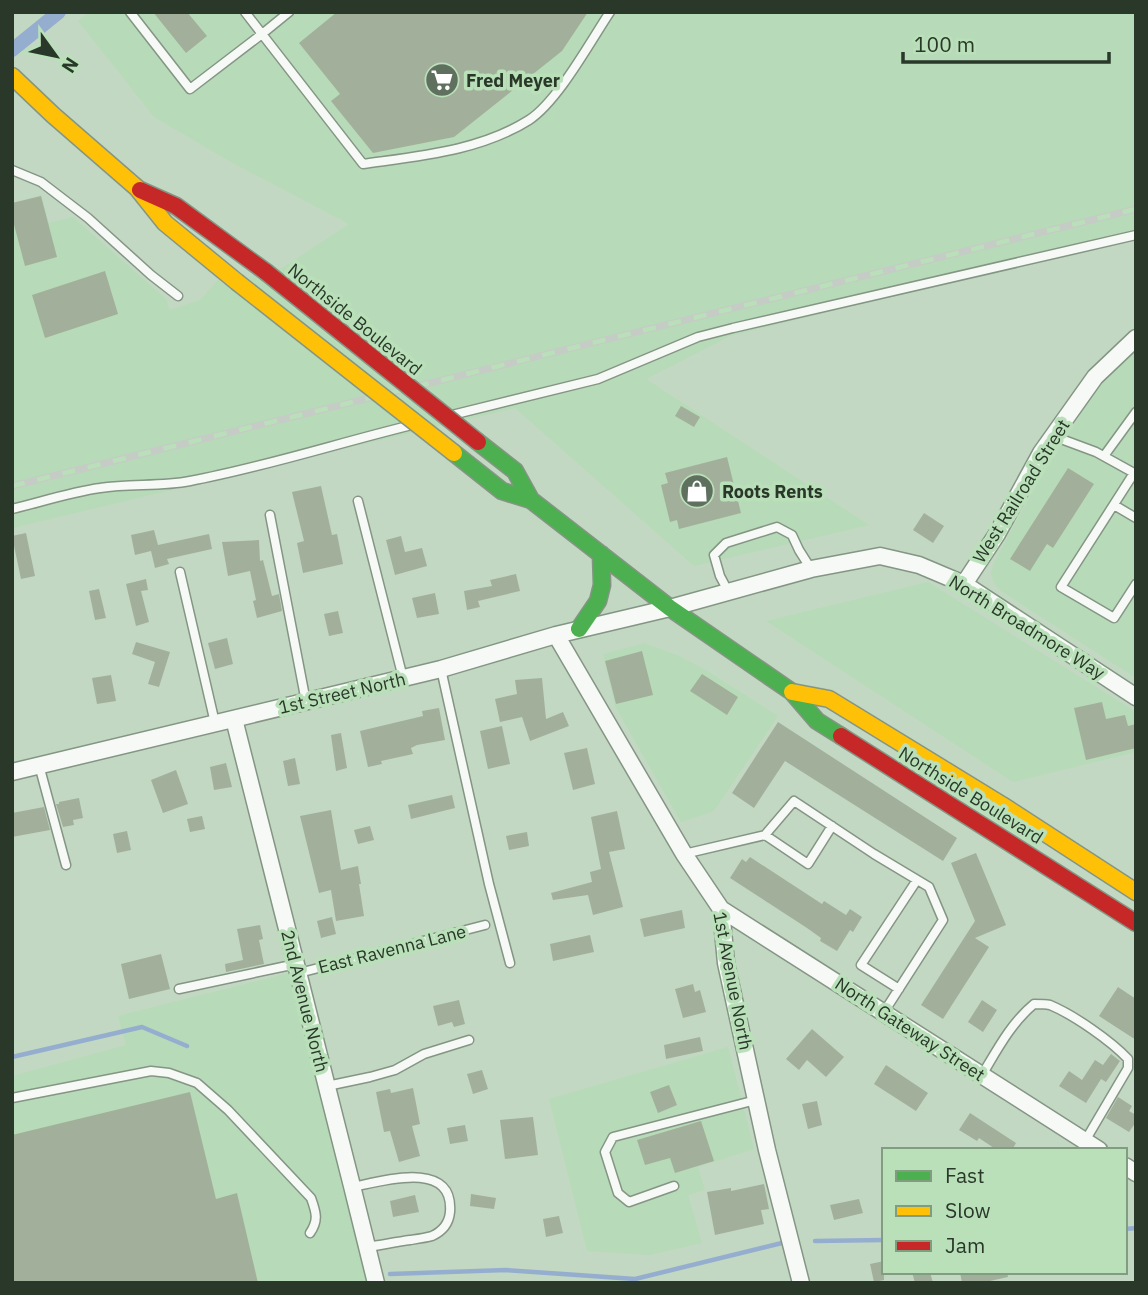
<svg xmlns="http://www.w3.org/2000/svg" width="1148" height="1295" viewBox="0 0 1148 1295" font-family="'IBM Plex Sans',sans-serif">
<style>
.built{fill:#b7dab8}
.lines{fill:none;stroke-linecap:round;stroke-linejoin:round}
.stream{stroke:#95aecf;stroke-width:4.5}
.canal{stroke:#95aecf;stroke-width:14}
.building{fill:#a2b09b}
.lane-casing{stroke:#849584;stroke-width:11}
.street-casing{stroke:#849584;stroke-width:19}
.fast-casing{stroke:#849584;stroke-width:19}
.slow-casing{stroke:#849584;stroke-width:19}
.jam-casing{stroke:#849584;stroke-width:19}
.lane{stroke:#f6f9f6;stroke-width:8}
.street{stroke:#f6f9f6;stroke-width:16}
.fast{stroke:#4caf50;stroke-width:16}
.slow{stroke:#ffc107;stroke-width:16}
.jam{stroke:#c62828;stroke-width:16}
.rail-casing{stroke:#c5ccc5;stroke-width:7}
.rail{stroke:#bae0ba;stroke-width:4.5;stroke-dasharray:13;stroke-linecap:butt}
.slow-bridge-casing{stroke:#849584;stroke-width:19;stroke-linecap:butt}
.jam-bridge-casing{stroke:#849584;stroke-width:19;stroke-linecap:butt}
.slow-bridge{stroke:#ffc107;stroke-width:16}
.jam-bridge{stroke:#c62828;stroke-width:16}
.labels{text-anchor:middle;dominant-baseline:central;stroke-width:7;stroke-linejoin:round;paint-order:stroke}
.poi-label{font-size:18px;font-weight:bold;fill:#293829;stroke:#bae0ba;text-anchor:start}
.street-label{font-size:18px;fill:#293829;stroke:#bae0ba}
</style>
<rect width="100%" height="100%" fill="#c2d8c2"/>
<path class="built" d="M89,12H1136V237L730,336L646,379L869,525L694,566L515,408L12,528V203L41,195L49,223L73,217L166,299L170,310L200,300L218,280L223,284L282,268L349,224L231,162L154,117L78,21Z
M1136,347V678L1001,591L995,585L991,574L994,562L1041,477L1112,365Z
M928,582L1136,712V752L1013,782L766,621Z
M644,643L677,655L704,669L778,716L714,811L681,822L615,706L603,654Z
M289,973L368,1283H12V1076L126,1045L118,1016Z
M728,1047L754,1149L698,1167L705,1190L688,1195L702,1243L649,1255L587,1251L549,1099Z"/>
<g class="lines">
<path class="stream" d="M12,1057L142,1027L187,1046
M1125,1229L1136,1228
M815,1241L884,1240
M390,1274L506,1270L635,1279L782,1243"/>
<path class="canal" d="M12,50L59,12"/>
</g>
<path class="building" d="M153,12H187L207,36L186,53Z
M337,12H588L562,51L454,137L373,153L331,101L340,94L299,43Z
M41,196L57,257L25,266L12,217V203Z
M105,271L118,314L45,338L32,295Z
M681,406L700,417L694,427L675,416Z
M727,457L741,513L679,529L677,520L670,522L661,485L668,483L665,473Z
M1068,468L1094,484L1053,548L1047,544L1030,571L1010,559Z
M321,486L332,535L337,534L343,564L303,573L297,543L304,541L292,492Z
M924,513L944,526L933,543L913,530Z
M154,530L158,545L209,534L212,549L167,559L169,564L155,568L151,551L135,555L131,535Z
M26,533L35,576L21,579L12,536Z
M401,536L405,552L422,548L427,566L395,575L386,540Z
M259,540L260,561L263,560L272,596L279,594L282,611L257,618L253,601L256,600L250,571L228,576L222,542Z
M516,574L520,591L478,601L480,607L467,610L464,591L492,586L490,580Z
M146,579L148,590L141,591L149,622L136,626L126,584Z
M99,589L106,618L95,620L89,591Z
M435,593L439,614L417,618L412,598Z
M338,611L343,633L329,636L324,614Z
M227,638L233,664L215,669L208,643Z
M136,642L170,652L159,687L148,684L155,662L132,654Z
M642,651L653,695L616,704L605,661Z
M702,674L738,697L727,715L690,691Z
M111,675L116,701L97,704L92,678Z
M542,678L546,719L563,712L569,726L530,741L522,717L500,722L495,699L517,694L515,680Z
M1102,702L1106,719L1125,715L1128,726L1136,724V748L1086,760L1074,708Z
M439,708L445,740L417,745L411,748L413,754L381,761L382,764L368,767L360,731L423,716L422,711Z
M778,722L957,838L943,861L785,761L754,808L732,793Z
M502,726L510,764L488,769L480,731Z
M341,733L347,768L336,771L331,735Z
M587,748L595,784L573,790L564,753Z
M295,758L300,784L288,786L283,761Z
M226,763L232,787L214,790L210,767Z
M176,770L188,804L163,813L151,780Z
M452,795L455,808L411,819L408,805Z
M79,798L83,818L73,820L74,825L63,827L56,804H59V802Z
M44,807L50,830L12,837V813Z
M331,810L341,870L358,866L361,884H359L364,916L336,921L331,890L319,893L300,816Z
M617,811L625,849L609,852L623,907L593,915L588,895L553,900L551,893L592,882L590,872L601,869L591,817Z
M202,816L205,829L190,832L187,819Z
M370,826L374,840L358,844L354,830Z
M127,831L131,850L117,853L113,834Z
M527,832L529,846L509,850L506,836Z
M976,853L1006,925L975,938L989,947L943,1019L921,1005L975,921L951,863Z
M750,857L822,904L824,901L846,915L850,909L862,917L853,932L850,930L837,951L820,941L821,938L807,928L730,878L742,859L746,862Z
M682,910L685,928L644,937L640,919Z
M332,917L336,934L321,938L317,921Z
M260,925L263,939L259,940L264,964L226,972L225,964L243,960L237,929Z
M590,935L594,952L553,961L550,944Z
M161,954L170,989L129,999L121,964Z
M693,984L695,992L700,990L706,1012L683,1018L675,989Z
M1118,987L1136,999V1040L1099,1016Z
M459,1000L465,1024L454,1027L452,1022L438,1026L433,1006Z
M982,1000L997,1010L983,1032L968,1022Z
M812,1029L844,1057L826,1077L807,1060L799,1070L786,1059Z
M700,1037L703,1051L666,1059L664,1045Z
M1111,1054L1120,1061L1106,1082L1101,1079L1086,1103L1059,1086L1069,1071L1082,1080L1095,1060L1103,1065Z
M886,1065L928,1093L916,1111L874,1084Z
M482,1070L488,1089L473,1094L467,1074Z
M669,1085L677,1105L658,1113L650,1092Z
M413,1088L420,1124L412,1126L420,1156L399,1162L390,1131L384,1132L376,1092L390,1089L391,1093Z
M190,1092L216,1199L237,1193L258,1283H12V1135Z
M1118,1097L1132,1106L1129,1111L1136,1115V1122L1129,1132L1106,1118Z
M817,1101L822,1125L808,1129L802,1104Z
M970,1113L1016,1143L1012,1150H997L979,1138L977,1141L959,1130Z
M533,1117L538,1155L505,1159L500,1120Z
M701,1121L714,1161L675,1173L670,1158L645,1165L637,1140Z
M465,1125L468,1141L450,1144L447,1128Z
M764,1184L769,1209L761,1210L764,1224L715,1235L707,1192L731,1188V1191Z
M471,1194L496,1198L494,1209L470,1206Z
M415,1195L419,1212L393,1217L390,1201Z
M859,1199L863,1213L834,1220L830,1205Z
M559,1216L563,1233L546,1237L543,1219Z
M884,1261V1280L874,1282L870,1264Z
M912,1272H930L933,1283H915Z
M960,1272H1007L1008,1277L981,1283H962Z"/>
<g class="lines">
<g class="lane-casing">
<path id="lane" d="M130,12L190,89L262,34L245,12
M289,12L262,34L363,164C419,156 480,151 529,120C558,101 590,42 610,12
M12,170L41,182L88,218L151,275L178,296
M452,415L598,379L698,337L733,328L1136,235
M1053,436L1096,452L1134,473L1061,587L1114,618L1136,584
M1104,456L1136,412
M358,501L403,678
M1114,505L1136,518
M12,509C41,502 71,492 100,488C130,483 160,487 190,481C265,467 338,443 412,425
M270,515L306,702
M180,572L215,723
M729,593L720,576L714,555L726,543L777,527L792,535L799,550L811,569
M441,669L489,884L510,963
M39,765L66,865
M765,835L808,864L832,826
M684,854L765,835L794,801L874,854L929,887L943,920L884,1012
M299,973L485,925
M179,989L296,964
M899,989L861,965L917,880
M982,1075C997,1050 1011,1023 1034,1004C1039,1004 1045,1004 1050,1005C1074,1015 1111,1041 1128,1059V1068L1085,1141
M327,1086L370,1077L395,1070L424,1054L469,1040
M12,1098L151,1071L169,1073L197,1083L228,1110L311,1198C316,1212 319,1220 310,1233
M674,1186L629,1202L618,1193L605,1152L613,1137L756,1100
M353,1187C382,1181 454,1159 450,1212C449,1223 443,1231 432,1236C425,1238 417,1239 410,1240C396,1242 381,1245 367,1247"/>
</g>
<g class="street-casing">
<path id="street" d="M964,584L997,534L1041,453L1095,377L1136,338
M556,635L684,854L721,909L726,963L767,1150L801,1283
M234,719L352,1186L376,1283
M12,772L441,669L556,635L670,608L811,569L880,556L919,565L964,584L1136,697
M721,909L1099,1150
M1125,1166L1136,1173"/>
</g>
<g class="fast-casing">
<path id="fast" d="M478,442L515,471L531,500
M454,453L502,491L531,500L670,608L792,692L817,721L841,736
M579,629L598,601L602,585L601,554"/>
</g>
<g class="slow-casing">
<path id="slow" d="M12,76L53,115L137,188L165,223L237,282
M792,692L829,699L1002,805L1136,892"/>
</g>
<g class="jam-casing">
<path id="jam" d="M140,190L176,206L266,272
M841,736L1136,923"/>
</g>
<use href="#lane" class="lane"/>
<use href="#street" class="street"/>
<use href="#fast" class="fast"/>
<use href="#slow" class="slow"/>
<use href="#jam" class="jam"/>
<g class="rail-casing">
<path id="rail" d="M12,486L1136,209"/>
</g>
<use href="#rail" class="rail"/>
<g class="slow-bridge-casing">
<path id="slow-bridge" d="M237,282L454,453"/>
</g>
<g class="jam-bridge-casing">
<path id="jam-bridge" d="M266,272L478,442"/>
</g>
<use href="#slow-bridge" class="slow-bridge"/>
<use href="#jam-bridge" class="jam-bridge"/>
</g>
<defs>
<g id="supermarket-disc" transform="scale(1.75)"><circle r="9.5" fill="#5f705f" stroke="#bae0ba"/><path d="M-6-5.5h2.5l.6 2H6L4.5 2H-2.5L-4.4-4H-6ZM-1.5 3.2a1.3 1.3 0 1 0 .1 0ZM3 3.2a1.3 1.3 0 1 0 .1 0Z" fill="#fff"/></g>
<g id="shop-disc" transform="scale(1.75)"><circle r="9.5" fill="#5f705f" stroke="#bae0ba"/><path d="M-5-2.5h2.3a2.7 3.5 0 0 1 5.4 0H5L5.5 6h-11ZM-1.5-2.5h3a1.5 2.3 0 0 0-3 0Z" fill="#fff"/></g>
</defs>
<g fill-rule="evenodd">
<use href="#supermarket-disc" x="442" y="80"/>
<use href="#shop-disc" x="697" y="491"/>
</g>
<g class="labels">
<g class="poi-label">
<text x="466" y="80">Fred Meyer</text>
<text x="722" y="491">Roots Rents</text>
</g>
<g class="street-label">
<text transform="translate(355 319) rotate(39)">Northside Boulevard</text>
<text transform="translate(1021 491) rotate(-58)">West Railroad Street</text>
<text transform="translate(1027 627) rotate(32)">North Broadmore Way</text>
<text transform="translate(342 693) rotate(-13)">1st Street North</text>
<text transform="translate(971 795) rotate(32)">Northside Boulevard</text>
<text transform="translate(392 949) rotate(-14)">East Ravenna Lane</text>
<text transform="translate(733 981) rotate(79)">1st Avenue North</text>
<text transform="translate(305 1001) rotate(76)">2nd Avenue North</text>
<text transform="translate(910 1029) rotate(33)">North Gateway Street</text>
</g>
</g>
<rect width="1148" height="1295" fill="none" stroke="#293829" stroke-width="28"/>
<rect x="882" y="1148" width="245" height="126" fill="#bae0ba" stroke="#809d80" stroke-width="2"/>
<rect x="896" y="1171" width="35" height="10" fill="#4caf50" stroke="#809d80" stroke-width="2"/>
<text x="945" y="1183" font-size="21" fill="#293829">Fast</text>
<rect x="896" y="1206" width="35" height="10" fill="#ffc107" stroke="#809d80" stroke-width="2"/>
<text x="945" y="1218" font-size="21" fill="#293829">Slow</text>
<rect x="896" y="1241" width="35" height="10" fill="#c62828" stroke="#809d80" stroke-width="2"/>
<text x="945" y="1253" font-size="21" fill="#293829">Jam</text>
<g transform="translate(56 56) rotate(123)" stroke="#bae0ba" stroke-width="5" paint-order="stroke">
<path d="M0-5L12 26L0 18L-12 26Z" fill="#293829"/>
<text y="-10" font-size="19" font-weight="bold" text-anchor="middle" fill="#293829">N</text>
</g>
<path d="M903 52v10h206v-10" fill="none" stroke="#293829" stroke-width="3.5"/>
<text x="914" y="52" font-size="21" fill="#293829" stroke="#bae0ba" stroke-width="5" paint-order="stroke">100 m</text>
</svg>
